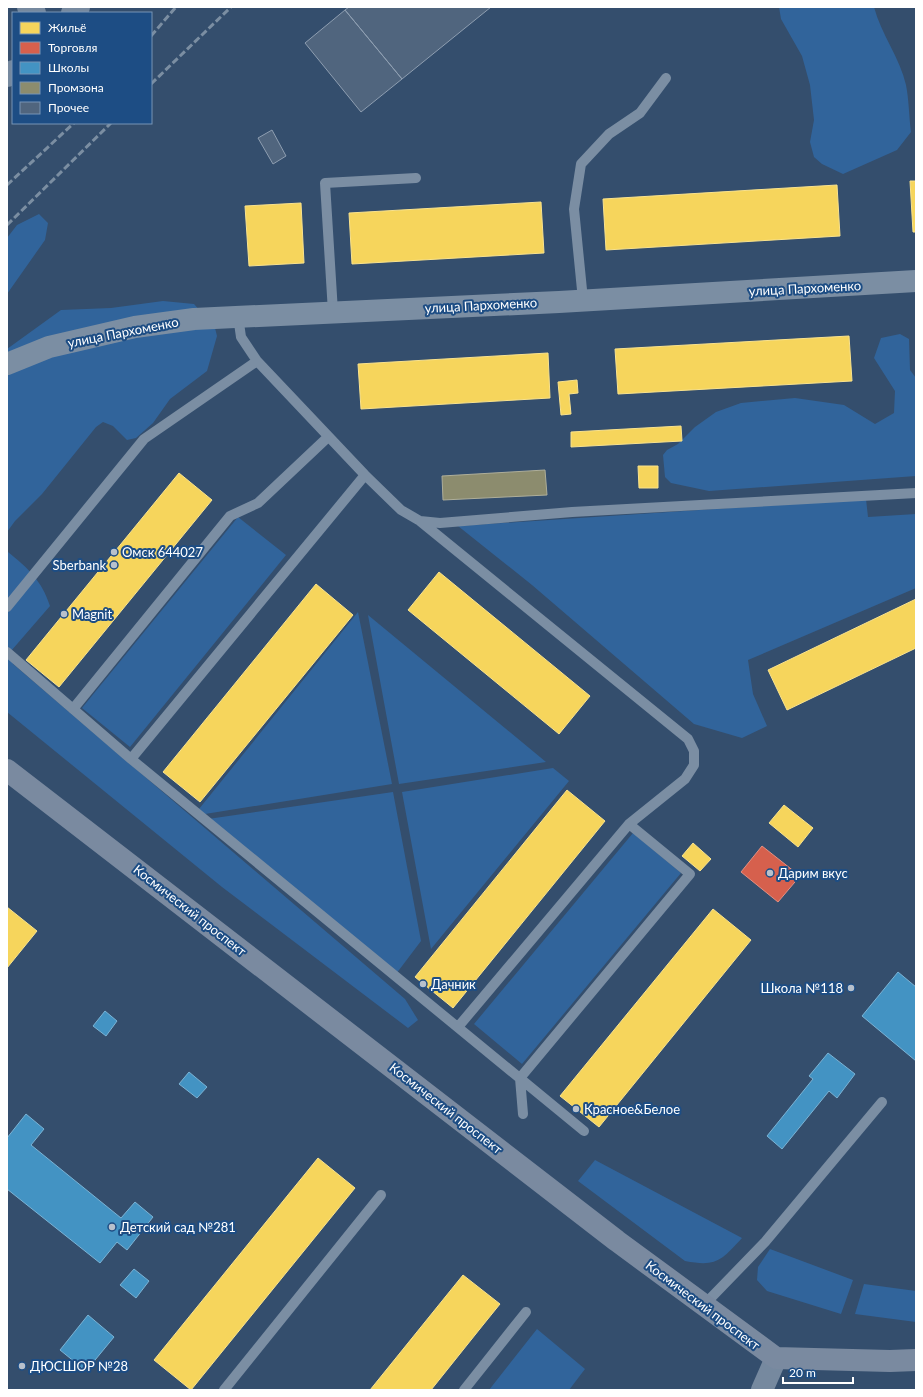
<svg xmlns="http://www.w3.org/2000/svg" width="923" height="1397" viewBox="0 0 923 1397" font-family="Lato,sans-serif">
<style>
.green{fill:#31649b}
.homes{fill:#f6d55c;stroke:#f9e28d}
.shops{fill:#d6604d;stroke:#e29082}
.schools{fill:#4393c3;stroke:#7bb3d5}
.industry{fill:#8c8c6e;stroke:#aeae9a}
.building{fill:#50657e;stroke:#8e9eb1}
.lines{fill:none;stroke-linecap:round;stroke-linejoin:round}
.service{stroke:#7b8ea3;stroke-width:10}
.tertiary{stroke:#7b8ea3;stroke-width:22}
.secondary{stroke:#76899f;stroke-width:22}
.primary{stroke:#7a8aa0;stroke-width:22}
.rail{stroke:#7b8ea2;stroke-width:3;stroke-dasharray:7 3;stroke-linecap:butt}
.poi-dot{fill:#b8c1cc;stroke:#1d4d84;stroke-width:1.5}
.labels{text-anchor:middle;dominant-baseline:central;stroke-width:4;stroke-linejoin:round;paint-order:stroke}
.street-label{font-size:13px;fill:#fff;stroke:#1d4d84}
.poi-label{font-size:13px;fill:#fff;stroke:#1d4d84;text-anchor:start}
</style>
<rect width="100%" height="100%" fill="#344e6d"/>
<path class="green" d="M779,7H874C881,34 900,58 906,85C909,100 909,117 911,132L897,150L843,174L822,164L814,157L810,142L814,120L810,85L802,56L781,19Z
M39,214L48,223L45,240L7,294V238L17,225Z
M163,301L194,304L215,328L217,336L207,371L170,399L153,423L136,438L127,440L113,426L103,422L96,427L42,494L15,521L7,532V349L61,310L111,308Z
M900,334L909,339L910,370L916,378V476L709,491L671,483L665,477L663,455L667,450L678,444L695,427L716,412L741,403L795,398L844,405L875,424L894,413L895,391L874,358L881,338Z
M866,499L868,517L916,514V588L748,660L753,694L767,726L742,738L694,724L532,585L458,526Z
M238,517L286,555L130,747L82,708Z
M7,548L8,552C28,568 42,581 50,606L11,651L13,664L405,999L418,1020L408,1028L222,887L7,712Z
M358,612L392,784L205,814L199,809Z
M368,615L546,762L399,784Z
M553,768L569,781L431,949L402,792Z
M393,792L421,941L396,974L208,819Z
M633,833L681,873L522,1064L474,1024Z
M595,1160L742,1238C721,1261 716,1267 685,1261L578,1181Z
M770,1249L853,1280L841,1314L767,1291L757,1280L758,1267Z
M864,1284L916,1291V1322L855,1314Z
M537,1329L585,1369L569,1390H489Z"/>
<path class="homes" d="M910,181H916V232H913Z
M837,185L840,236L606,250L603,199Z
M541,202L544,253L352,264L349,213Z
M301,203L304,263L249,266L245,206Z
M849,336L852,381L618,394L615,349Z
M548,353L550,398L361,409L358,364Z
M577,380L578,393L569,394L571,414L561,415L558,382Z
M681,426L682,441L571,447V432Z
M638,466H658V488H639Z
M179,473L212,500L59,687L26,660Z
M439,572L590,696L559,734L408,610Z
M316,584L353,615L200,802L163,772Z
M916,599V648L787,710L768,670Z
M567,790L605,821L453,1008L415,977Z
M784,805L813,828L798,847L769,823Z
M693,843L711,859L700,871L682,856Z
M7,907L37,931L7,968Z
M713,909L751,940L599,1127L560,1096Z
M318,1158L355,1188L191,1390L154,1360Z
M463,1275L500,1304L483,1325L431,1390H370Z"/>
<path class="shops" d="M762,846L800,876L778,902L741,872Z"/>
<path class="schools" d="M898,972L916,987V1061L862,1016Z
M105,1011L117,1021L106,1036L93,1026Z
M828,1053L855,1074L837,1098L829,1091L782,1149L767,1136L813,1079L809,1076Z
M189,1072L207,1087L197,1098L179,1084Z
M26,1114L44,1129L31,1145L121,1218L135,1202L153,1217L127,1250L117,1242L100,1263L7,1189V1138Z
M134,1269L149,1281L136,1298L120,1285Z
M88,1315L114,1337L86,1371L60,1350Z"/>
<path class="industry" d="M545,470L547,495L443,500L442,476Z"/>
<path class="building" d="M349,7H491L402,79L345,10Z
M345,10L402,79L361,112L305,43Z
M272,130L286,156L273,164L258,138Z"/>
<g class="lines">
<path class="service" d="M583,300L574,209L581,164L609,134L640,113L666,78
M333,312L325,183L416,178
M238,316L241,337L257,361L365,475L401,510L420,521L440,523L572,512L916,493
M420,521L688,739L694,751V765L685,779L629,824L458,1027
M7,607L144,439L257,361
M7,652L131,759L584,1131
M73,709L230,516L258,503L328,437
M131,759L365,475
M523,1114L520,1078L690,874L629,824
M703,1306L765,1242L882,1102
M224,1390L381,1195
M464,1390L526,1312"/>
<path class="tertiary" d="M7,364L49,347L135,327L194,319L559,302L916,281"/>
<path class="secondary" d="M28,7L35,13
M72,13L79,7
M7,76L13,71
M762,1390L776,1358"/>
<path class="primary" d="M7,770L617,1241L776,1358L890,1361L916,1360"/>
<path class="rail" d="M151,36L176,7
M151,84L231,7
M7,185L74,123
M7,225L111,123"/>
</g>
<g class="poi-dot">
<circle cx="114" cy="552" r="4"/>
<circle cx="114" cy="565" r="4"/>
<circle cx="64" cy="614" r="4"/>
<circle cx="770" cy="873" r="4"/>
<circle cx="423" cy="984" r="4"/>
<circle cx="851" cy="988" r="4"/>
<circle cx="576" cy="1109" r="4"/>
<circle cx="112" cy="1227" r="4"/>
<circle cx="22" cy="1366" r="4"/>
</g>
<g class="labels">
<g class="street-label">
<text transform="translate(805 288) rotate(-3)">улица Пархоменко</text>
<text transform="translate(481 305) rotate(-3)">улица Пархоменко</text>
<text transform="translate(123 332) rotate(-11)">улица Пархоменко</text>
<text transform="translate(190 910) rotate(38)">Космический проспект</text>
<text transform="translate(446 1108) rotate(38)">Космический проспект</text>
<text transform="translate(703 1305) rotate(37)">Космический проспект</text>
</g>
<g class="poi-label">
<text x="122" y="552">Омск 644027</text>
<text x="106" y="565" text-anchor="end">Sberbank</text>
<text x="72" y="614">Magnit</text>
<text x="778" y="873">Дарим вкус</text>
<text x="431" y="984">Дачник</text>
<text x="843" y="988" text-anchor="end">Школа №118</text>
<text x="584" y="1109">Красное&amp;Белое</text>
<text x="120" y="1227">Детский сад №281</text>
<text x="30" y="1366">ДЮСШОР №28</text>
</g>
</g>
<rect width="923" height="1397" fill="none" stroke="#ffffff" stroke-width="16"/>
<rect x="12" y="12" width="140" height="112" fill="#1d4d84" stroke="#7794b5"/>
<rect x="20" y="22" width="20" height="12" fill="#f6d55c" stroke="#7794b5"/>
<text x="48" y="32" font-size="12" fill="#ffffff">Жильё</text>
<rect x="20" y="42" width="20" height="12" fill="#d6604d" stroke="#7794b5"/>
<text x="48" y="52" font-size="12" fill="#ffffff">Торговля</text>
<rect x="20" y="62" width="20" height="12" fill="#4393c3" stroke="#7794b5"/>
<text x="48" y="72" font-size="12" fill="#ffffff">Школы</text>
<rect x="20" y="82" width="20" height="12" fill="#8c8c6e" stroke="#7794b5"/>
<text x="48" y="92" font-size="12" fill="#ffffff">Промзона</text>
<rect x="20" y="102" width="20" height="12" fill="#50657e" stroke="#7794b5"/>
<text x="48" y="112" font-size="12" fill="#ffffff">Прочее</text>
<path d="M783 1377v6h70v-6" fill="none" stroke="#ffffff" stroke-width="2"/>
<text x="789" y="1377" font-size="12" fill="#ffffff" stroke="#1d4d84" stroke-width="3" paint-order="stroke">20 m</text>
</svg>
